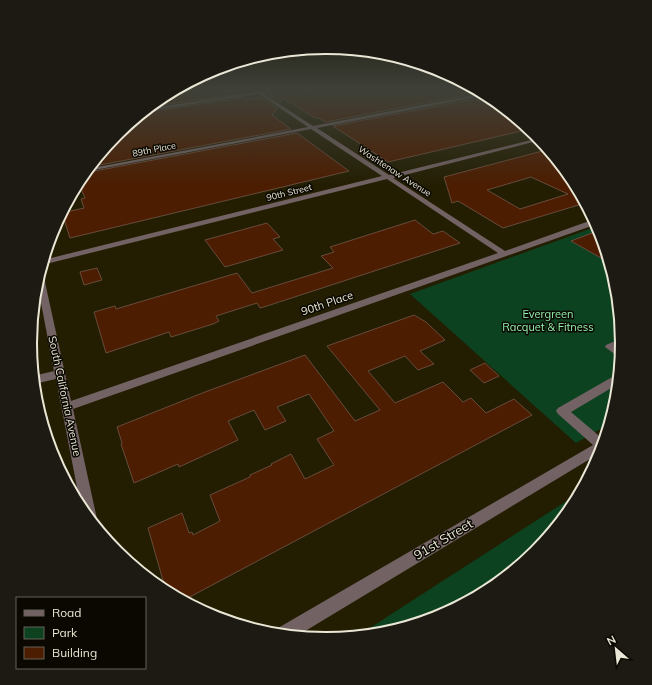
<svg xmlns="http://www.w3.org/2000/svg" width="652" height="685" viewBox="0 0 652 685" font-family="Mulish,sans-serif">
<style>
.built{fill:#2b2400}
.green{fill:#0c4220}
.building{fill:#4c1d00;stroke:#674b3c;fill-rule:evenodd}
.lines{fill:none;stroke-linecap:round;stroke-linejoin:round}
.minor{fill:#726263;fill-rule:evenodd}
.labels{text-anchor:middle;dominant-baseline:central;stroke-width:3;stroke-linejoin:round;paint-order:stroke}
.far-street-label{font-size:9px;fill:#eae7d6;stroke:#0a0801}
.street-label{font-size:11px;fill:#eae7d6;stroke:#0a0801}
.park-label{font-size:11px;fill:#92f1ab;stroke:#0a0801}
.near-street-label{font-size:13px;fill:#eae7d6;stroke:#0a0801}
.rim{fill:none;stroke:#eae7d6;stroke-width:2}
</style>
<rect width="100%" height="100%" fill="#231e02"/>
<path class="built" d="M32,325L54,458L36,400L30,342Z"/>
<path class="green" d="M598,226L616,285L622,343L616,400L609,424L576,443L410,294Z
M579,493L572,507L535,552L490,589L439,616L384,633L359,635Z"/>
<path class="building" d="M174,90H231L236,94L149,107L162,96Z
M310,90H401L407,92L421,90L429,92L452,90L465,95L326,122L319,118H315L283,98L280,103L270,96Z
M243,98L246,100L262,98L277,108L272,115L291,129L89,167L117,133L141,113Z
M475,99L507,113L500,114L525,125L530,129L388,162L333,126Z
M297,133L349,171L70,238L62,213L84,208L81,199L85,198L79,184L84,183L81,177L84,173Z
M546,150H549L572,178L585,203L503,228L458,201L452,203L444,177ZM531,177L568,194L520,209L487,190Z
M415,220L433,234L443,231L460,243L267,306L260,308L257,303L216,316L219,321L213,324L171,337L169,332L106,353L94,312L115,306L116,309L237,273L252,293L333,268L321,256L334,252L330,247Z
M267,223L280,237L273,239L283,250L225,267L205,240Z
M600,230L603,239L610,263L571,241Z
M97,268L102,280L84,285L80,272Z
M414,315L426,322L445,340L420,351L434,364L418,370L405,356L368,371L395,403L443,382L463,402L471,398L486,413L514,399L532,415L184,600L166,591L148,528L182,513L189,533L192,532L193,535L220,521L210,495L250,477V475L272,465L271,464L291,454L305,479L334,465L317,439L334,431L309,394L277,407L286,421L265,430L254,410L228,421L238,440L179,467L178,464L134,483L121,444L122,443L117,427L205,392L305,355L355,421L380,410L327,346Z
M485,363L499,376L484,383L470,370Z"/>
<g class="lines">
<path class="minor" d="M253,90H258L260,92L281,90L264,94L313,126L484,93L488,95L317,128L389,175L539,138L541,140L393,178L505,251L592,220H594L597,224L73,409L97,519L94,524L81,508L56,379L34,384L33,376L54,371L37,282L40,271L43,273L71,401L498,253L387,179L42,265L43,260L382,176L311,129L84,172L87,169L308,127L259,94L142,112L146,109L256,92Z
M622,338V345L618,347L621,350L620,358L605,347L606,345Z
M619,375L618,384L571,412L604,440L600,453L297,636L276,634L278,628L593,445L558,414L556,411L558,408L614,376Z"/>
</g>
<linearGradient id="sky" x2="0" y2="1"><stop stop-color="#131001"/><stop offset="0.48" stop-color="#3f4139"/><stop offset="1" stop-color="#3f4139" stop-opacity="0"/></linearGradient>
<rect width="652" height="186" fill="url(#sky)"/>
<g class="labels">
<g class="far-street-label">
<text transform="translate(154 149) rotate(-11)">89th Place</text>
<text transform="translate(395 171) rotate(33)">Washtenaw Avenue</text>
<text transform="translate(289 192) rotate(-14)">90th Street</text>
</g>
<g class="street-label">
<text transform="translate(327 303) rotate(-19)">90th Place</text>
<text transform="translate(65 396) rotate(78)">South California Avenue</text>
</g>
<g class="park-label">
<text x="548" y="314">Evergreen<tspan x="548" dy="13">Racquet &amp; Fitness</tspan></text>
</g>
<g class="near-street-label">
<text transform="translate(443 539) rotate(-31)">91st Street</text>
</g>
</g>
<path d="M0 0H652V685H0ZM37 343a289 289 0 1 1 578 0a289 289 0 1 1-578 0Z" fill="#1c1a12" fill-rule="evenodd"/>
<path class="rim" d="M37 343a289 289 0 1 1 578 0a289 289 0 1 1-578 0Z"/>
<rect x="16" y="597" width="130" height="72" fill="#0a0801" stroke="#646156"/>
<rect x="24" y="610" width="20" height="6" fill="#726263" stroke="#646156"/>
<text x="52" y="617" font-size="12" fill="#eae7d6">Road</text>
<rect x="24" y="627" width="20" height="12" fill="#0c4220" stroke="#646156"/>
<text x="52" y="637" font-size="12" fill="#eae7d6">Park</text>
<rect x="24" y="647" width="20" height="12" fill="#4c1d00" stroke="#646156"/>
<text x="52" y="657" font-size="12" fill="#eae7d6">Building</text>
<g transform="translate(616 649) rotate(332)" stroke="#0a0801" stroke-width="3" paint-order="stroke">
<path d="M0-3L7 15L0 10L-7 15Z" fill="#eae7d6"/>
<text y="-6" font-size="11" font-weight="bold" text-anchor="middle" fill="#eae7d6">N</text>
</g>
</svg>
